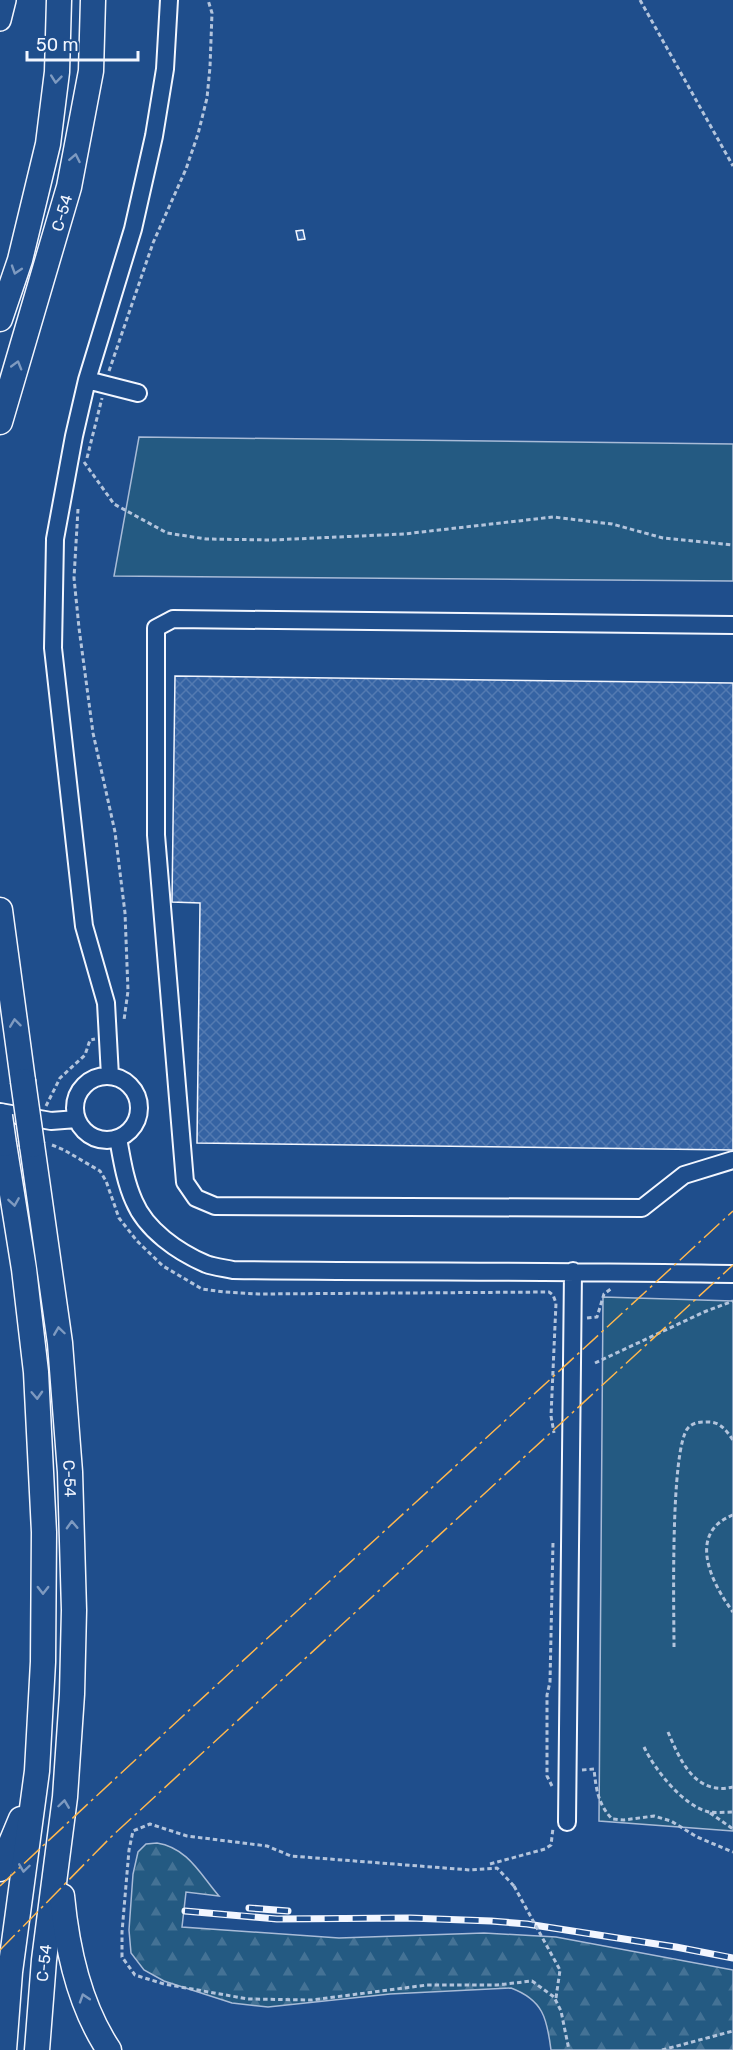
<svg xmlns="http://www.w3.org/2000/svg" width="733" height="2050" viewBox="0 0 733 2050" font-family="Rubik,sans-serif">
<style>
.grass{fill:#245a82;stroke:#a8bbd7;stroke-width:1.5}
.forest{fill:url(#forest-firs);stroke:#a8bbd7;stroke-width:1.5}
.building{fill:url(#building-cross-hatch);stroke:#f2f6ff;stroke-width:1.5}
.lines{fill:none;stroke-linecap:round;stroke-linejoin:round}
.minor-casing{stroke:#f2f6ff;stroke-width:20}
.major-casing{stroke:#f2f6ff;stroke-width:24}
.highway-casing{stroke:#f2f6ff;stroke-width:27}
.path{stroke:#b3c4dc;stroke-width:3;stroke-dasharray:4.5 3;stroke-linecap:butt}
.minor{stroke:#1f4e8c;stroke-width:16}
.major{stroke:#1f4e8c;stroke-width:21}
.highway{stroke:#1f4e8c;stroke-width:24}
.rail-casing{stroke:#f2f6ff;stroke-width:7}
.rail{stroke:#1f4e8c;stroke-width:4.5;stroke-dasharray:14;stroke-linecap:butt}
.highway-bridge-casing{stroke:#f2f6ff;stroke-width:27;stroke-linecap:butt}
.path-bridge{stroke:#b3c4dc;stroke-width:3;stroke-dasharray:4.5 3;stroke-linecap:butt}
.highway-bridge{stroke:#1f4e8c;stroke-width:24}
.power{stroke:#ffb74d;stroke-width:1.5;stroke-dasharray:21 4.5 3 4.5;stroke-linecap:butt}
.oneway{stroke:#7e9ac0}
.labels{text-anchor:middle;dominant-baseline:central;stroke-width:4.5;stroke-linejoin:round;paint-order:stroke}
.street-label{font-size:16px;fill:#f2f6ff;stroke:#1f4e8c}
</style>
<defs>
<pattern id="forest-firs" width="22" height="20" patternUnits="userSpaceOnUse" patternTransform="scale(1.5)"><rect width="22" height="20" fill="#245a82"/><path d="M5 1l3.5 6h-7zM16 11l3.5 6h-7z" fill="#447295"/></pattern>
<pattern id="building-cross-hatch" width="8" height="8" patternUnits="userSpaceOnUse" patternTransform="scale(1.5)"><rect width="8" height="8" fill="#3563a3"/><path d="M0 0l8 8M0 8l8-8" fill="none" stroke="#537ab1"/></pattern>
</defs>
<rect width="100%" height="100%" fill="#1f4e8c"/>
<path class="grass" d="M139,437L733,444V581L114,576Z
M603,1297L733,1301V1831L599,1821Z"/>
<path class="forest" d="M157,1843C188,1848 200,1874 219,1896L186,1892L182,1927L339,1938L484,1933L556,1937L733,1970V2050H551C547,2018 543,2000 511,1988L390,1994L268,2007L232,2003L164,1981L144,1970L131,1953L129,1930L133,1874L138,1852L146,1844Z"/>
<path class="building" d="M303,230L305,239L298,240L296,231Z
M175,676L733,683V1150L197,1143L200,903L172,902Z"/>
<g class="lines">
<g class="minor-casing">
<path id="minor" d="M87,380L138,393
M733,625L173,619L156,628V835L185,1182L196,1198L215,1206L642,1208L684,1175L733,1160
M110,1076L106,1003L84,926L53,648L55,539L74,436L87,380L133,229L154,136L165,69L169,0
M75 1108a32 32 0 1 1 64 0a32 32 0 1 1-64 0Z
M0,1112L51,1121L77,1119
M118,1138C122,1160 125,1181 134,1201C146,1230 178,1252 206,1264C214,1267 224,1268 233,1270C400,1272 566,1271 733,1274
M567,1822L573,1271"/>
</g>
<g class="major-casing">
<path id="major" d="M0,20L5,0"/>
</g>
<g class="highway-casing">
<g id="highway">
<path d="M0,319L20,260L48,144L57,72L59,0"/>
<path id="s1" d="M0,422L69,187L91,71L93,0"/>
<path d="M0,910L23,1081"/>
<path id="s2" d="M32,1145L60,1343L70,1472L74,1610L72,1694L65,1797L44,1960L37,2050"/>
<path d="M0,1869L21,1819"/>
<path d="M62,1896C67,1949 79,2005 109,2050"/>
<path d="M4,2050L10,1972L37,1771L43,1662L44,1532L36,1372L24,1269L4,1144"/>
</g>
</g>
<path class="path" d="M640,0L733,166
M109,371L153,243L186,169L198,134L207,98L210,67L212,13L208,0
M87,458L102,398
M84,462L114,504L167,533L206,539L272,540L404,534L553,517L612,524L663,538L733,545
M78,509L74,578L79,628L93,733L115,832L125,913L128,991L124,1020
M46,1106L60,1078L85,1055L90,1040L95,1039
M52,1145L64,1150L100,1171L106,1181L119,1218L137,1241L163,1266L202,1289L224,1292L258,1294L549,1292L553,1295L556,1303L551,1416L554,1433
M587,1318L597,1317L604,1294L612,1288
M595,1363L704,1312L733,1301
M733,1515C686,1533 712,1584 733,1612
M674,1647C674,1612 670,1449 688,1428C692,1423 699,1422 705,1422C720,1421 725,1429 733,1440
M668,1732C680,1760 695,1796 733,1787
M644,1747C655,1770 683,1806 709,1812C716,1813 726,1812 733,1812
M582,1770L594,1769C596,1789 598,1804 612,1819L624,1820L654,1816L671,1821L697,1837L733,1852
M552,1786L547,1776V1695L550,1682L553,1542
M710,1813L733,1829
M490,1864L545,1849L551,1845L553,1828
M514,1886L497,1868L470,1870L291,1856L267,1846L187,1836L150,1824L133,1831L129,1850L122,1932V1957L135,1975L164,1984L248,1999L312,2000L427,1985H497L532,1981L554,1997L561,2011L569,2050
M556,1998L560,1970
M662,2050L733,2031"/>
<use href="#minor" class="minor"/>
<use href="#major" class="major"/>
<use href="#highway" class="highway"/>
<g class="rail-casing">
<path id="rail" d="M249,1908L288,1911
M185,1911L277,1919L410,1918L491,1921L527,1924L676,1947L733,1958"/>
</g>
<use href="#rail" class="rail"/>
<g class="highway-bridge-casing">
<path id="highway-bridge" d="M23,1081L32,1145
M0,1116L4,1144"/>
</g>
<path class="path-bridge" d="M514,1886L560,1970"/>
<use href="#highway-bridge" class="highway-bridge"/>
<path class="power" d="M0,1886C242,1659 489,1437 733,1211
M0,1950L111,1837L733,1265"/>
</g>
<defs><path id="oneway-chevron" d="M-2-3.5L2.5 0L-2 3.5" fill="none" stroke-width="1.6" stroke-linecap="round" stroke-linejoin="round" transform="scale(1.5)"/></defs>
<g class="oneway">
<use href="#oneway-chevron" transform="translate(56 79) rotate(96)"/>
<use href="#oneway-chevron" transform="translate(75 158) rotate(-79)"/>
<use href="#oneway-chevron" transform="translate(16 270) rotate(108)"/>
<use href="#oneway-chevron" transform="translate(17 365) rotate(-74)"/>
<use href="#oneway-chevron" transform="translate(15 1023) rotate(-97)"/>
<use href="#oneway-chevron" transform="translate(14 1202) rotate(81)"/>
<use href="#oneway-chevron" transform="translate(59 1331) rotate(-98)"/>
<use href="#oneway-chevron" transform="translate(37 1395) rotate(87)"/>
<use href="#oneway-chevron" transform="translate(72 1525) rotate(-92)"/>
<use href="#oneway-chevron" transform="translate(43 1590) rotate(90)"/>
<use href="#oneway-chevron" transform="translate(64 1804) rotate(-82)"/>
<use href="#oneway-chevron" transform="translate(24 1868) rotate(98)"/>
<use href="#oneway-chevron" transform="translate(84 1998) rotate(-108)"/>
</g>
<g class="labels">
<g class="street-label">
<text stroke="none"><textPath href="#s1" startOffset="218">C-54</textPath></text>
<text stroke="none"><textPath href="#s2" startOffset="336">C-54</textPath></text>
<text transform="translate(44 1963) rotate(-84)">C-54</text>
</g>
</g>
<path d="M27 51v9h111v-9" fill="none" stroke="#f2f6ff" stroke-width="3"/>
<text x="36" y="51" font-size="18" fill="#f2f6ff" stroke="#1f4e8c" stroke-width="4.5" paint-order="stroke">50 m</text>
</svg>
